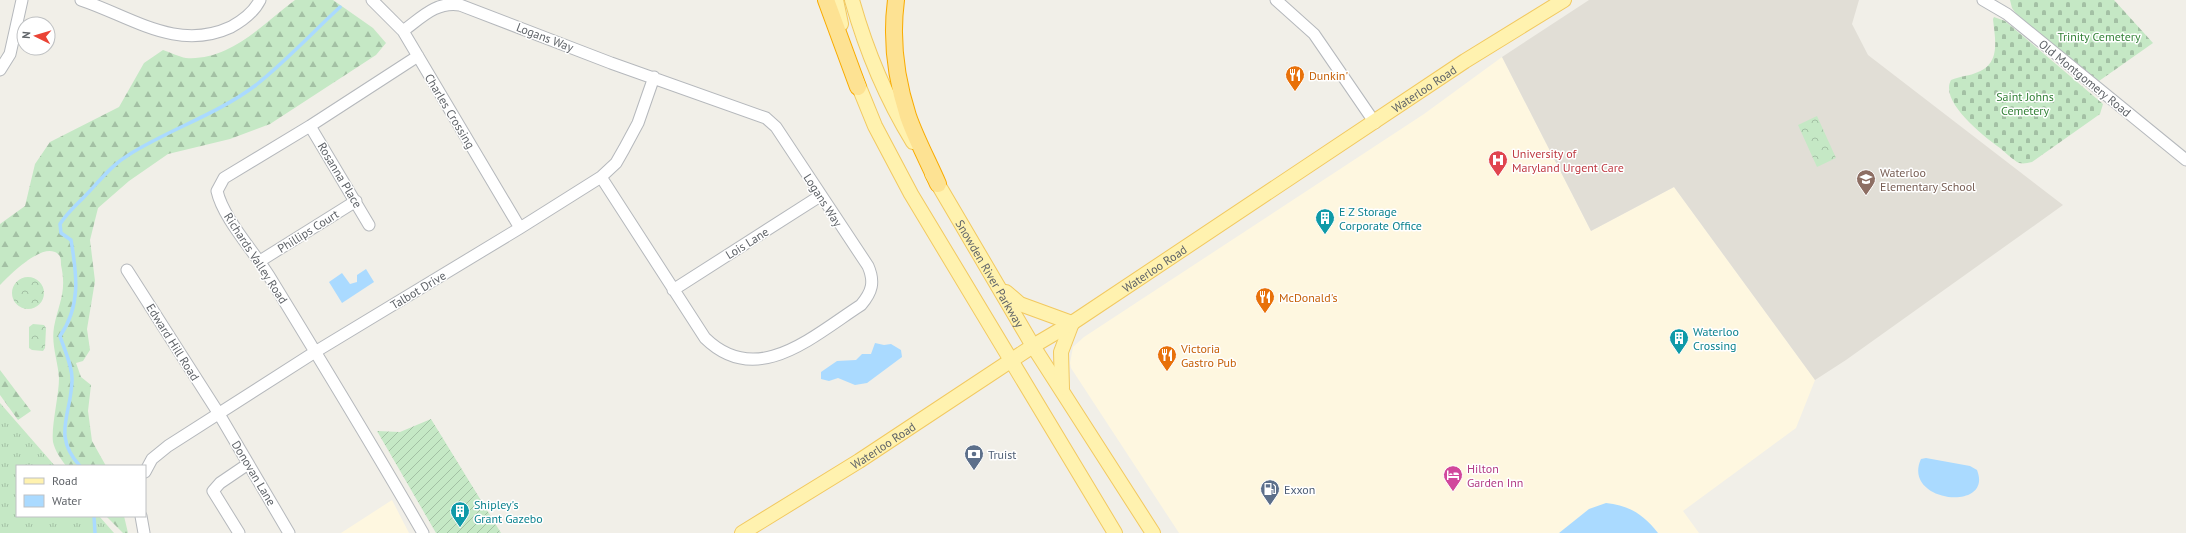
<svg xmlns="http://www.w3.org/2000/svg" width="2186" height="533" viewBox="0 0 2186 533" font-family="'PT Sans',sans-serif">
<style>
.commercial{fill:#fef7e0}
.education{fill:#e1ded6}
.grass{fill:url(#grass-tufts)}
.forest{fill:url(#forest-firs)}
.cemetery{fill:url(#cemetery-stones)}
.park{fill:url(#park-crowns)}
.garden{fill:url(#garden-furrows)}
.water{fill:#aadaff}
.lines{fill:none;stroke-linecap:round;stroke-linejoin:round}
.stream{stroke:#aadaff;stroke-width:3.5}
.minor-casing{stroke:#b5b8bc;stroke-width:13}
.major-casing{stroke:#f2c960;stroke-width:16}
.highway-casing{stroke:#f9ab00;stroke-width:18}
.minor{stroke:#fff;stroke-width:11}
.major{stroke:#fff2af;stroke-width:14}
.highway{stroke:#fde293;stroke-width:16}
.labels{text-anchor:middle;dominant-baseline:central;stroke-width:3;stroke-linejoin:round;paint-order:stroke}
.park-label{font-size:12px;fill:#348238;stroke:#fff}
.street-label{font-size:12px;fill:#5f6368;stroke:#fff}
.food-label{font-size:12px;fill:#c56008;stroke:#fff;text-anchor:start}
.health-label{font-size:12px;fill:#be3a42;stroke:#fff;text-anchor:start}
.education-label{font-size:12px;fill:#785e54;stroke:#fff;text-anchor:start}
.culture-label{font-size:12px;fill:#0d838f;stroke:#fff;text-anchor:start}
.service-label{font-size:12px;fill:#4e5e75;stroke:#fff;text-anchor:start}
.hotel-label{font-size:12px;fill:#b23c85;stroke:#fff;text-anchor:start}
</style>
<defs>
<pattern id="grass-tufts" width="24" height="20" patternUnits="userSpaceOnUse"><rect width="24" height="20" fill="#c5e8c5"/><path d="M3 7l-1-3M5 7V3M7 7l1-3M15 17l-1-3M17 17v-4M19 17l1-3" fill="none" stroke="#a3c0a4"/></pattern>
<pattern id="forest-firs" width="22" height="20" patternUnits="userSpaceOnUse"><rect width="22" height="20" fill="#c5e8c5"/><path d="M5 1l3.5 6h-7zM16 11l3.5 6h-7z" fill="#a3c0a4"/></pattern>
<pattern id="cemetery-stones" width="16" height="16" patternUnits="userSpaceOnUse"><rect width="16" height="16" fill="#c5e8c5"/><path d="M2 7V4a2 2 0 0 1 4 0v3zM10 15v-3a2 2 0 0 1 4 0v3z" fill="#a3c0a4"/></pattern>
<pattern id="park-crowns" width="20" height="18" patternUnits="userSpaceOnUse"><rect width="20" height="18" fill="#c5e8c5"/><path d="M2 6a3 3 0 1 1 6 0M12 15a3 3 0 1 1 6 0" fill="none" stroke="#a3c0a4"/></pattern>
<pattern id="garden-furrows" width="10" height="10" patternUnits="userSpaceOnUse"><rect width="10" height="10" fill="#c5e8c5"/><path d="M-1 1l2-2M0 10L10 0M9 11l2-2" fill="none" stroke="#a3c0a4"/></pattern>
</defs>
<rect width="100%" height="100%" fill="#f1efe8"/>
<path class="commercial" d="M1502,57L1591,231L1674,187L1815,380L1796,428L1683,511L1699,533H1179L1071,368L1070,363L1073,347L1084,337L1424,114Z
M392,500L409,533H341Z"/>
<path class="education" d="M1589,0H1859L1852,24L1868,55L2063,205L1846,360L1815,380L1674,187L1591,231L1502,57Z"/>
<path class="grass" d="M0,403L55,466H17V516H99L114,533H0Z"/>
<path class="forest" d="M295,0H333L373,28L386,43L376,55L270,124L230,139L168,154L129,181L98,208L90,240L95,281L87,329L90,350L83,361L76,363L81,377L91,385L88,411L92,441L106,466H66C61,459 55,451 53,442C51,426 59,396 59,378C58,361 51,345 54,327C59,302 67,292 61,265C61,261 61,256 58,254C43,241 10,275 0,285V224L25,206L35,164L50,142L119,107L144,63L163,50C170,52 179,57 186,58C230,61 263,24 295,0Z
M0,370L31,411L18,420L0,395Z
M106,516H124L128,533H123Z"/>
<path class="cemetery" d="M2010,0H2114L2153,43L2099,81L2017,15L2012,8Z
M1994,17L2005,21L2103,104L2100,114L2032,162C2027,163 2024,164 2019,163C2013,160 2006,153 2000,148C1985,137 1939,102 1951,80C1960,76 1970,76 1978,72C2001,63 1995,39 1993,19Z"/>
<path class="park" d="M1817,116L1836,158L1817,167L1798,125Z
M12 293a16 16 0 1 1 32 0a16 16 0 1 1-32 0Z
M33,324L44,325L46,328L45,348L43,351L32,350L29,348V327Z"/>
<path class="garden" d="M431,419L501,533H436L377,431L400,432Z"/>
<path class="water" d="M366,269L374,282L342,303L329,282L342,273L350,284L357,282V275Z
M875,343L884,345L891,344L901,350L902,357L867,383L855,385L838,378L829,381L821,379V372L837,361L856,360L862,354H871Z
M1926,458L1970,466L1977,470C1994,513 1901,502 1921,459Z
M1606,503C1629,505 1644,515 1658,533H1559L1589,509Z"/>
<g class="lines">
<path class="stream" d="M80,466C52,436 71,415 72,381C73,367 64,349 60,336C81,306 77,275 71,240L61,233L60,224C67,213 75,206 84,197C99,182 111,165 130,154C170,129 218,114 256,85C286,61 312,33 340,7
M94,516L95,533"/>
<g class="minor-casing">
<path id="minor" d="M81,0C132,17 177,52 231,27C242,21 254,12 260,0
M372,0L403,31L520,228
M1276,0L1314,34L1375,123
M1983,0L2007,14L2186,160
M403,31C421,18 436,1 460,5L611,63L766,118L776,127L868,266C875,282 872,292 861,305C813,336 757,389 705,338L601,177
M418,56L310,126L224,178L217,191C223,218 253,250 269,276C321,361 373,446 423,533
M0,70L10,54L22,0
M310,126L369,225
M260,261L356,201
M127,270L219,414L289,533
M673,290L820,196
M145,472L152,459L168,446L315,352L520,228L601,177L616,163L624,149L638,123L654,77
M141,516L144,533
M239,533L213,491L220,483L248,464"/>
</g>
<g class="major-casing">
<g id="major">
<path d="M836,0L841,24"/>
<path d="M852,0C866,50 886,98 913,142"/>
<path d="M855,77L875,126L911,194L1115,533"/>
<path id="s1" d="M932,174L1033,346L1153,533"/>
<path d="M1006,292L1020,304L1072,323"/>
<path d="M1062,388L1061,352L1072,323"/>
<path id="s2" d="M742,533L859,461L1033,346L1072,323L1465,61L1564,0"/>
</g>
</g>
<g class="highway-casing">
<path id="highway" d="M826,0L858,87
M896,0C891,38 896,79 908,116C916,139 928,161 938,184"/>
</g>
<use href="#minor" class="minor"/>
<use href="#major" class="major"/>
<use href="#highway" class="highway"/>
</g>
<defs>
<g id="restaurant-pin" transform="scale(1)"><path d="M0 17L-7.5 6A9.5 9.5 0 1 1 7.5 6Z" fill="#e8710a" stroke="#fff"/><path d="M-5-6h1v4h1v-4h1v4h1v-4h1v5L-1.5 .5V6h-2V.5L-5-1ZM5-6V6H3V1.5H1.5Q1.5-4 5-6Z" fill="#fff"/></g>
<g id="hospital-pin" transform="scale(1)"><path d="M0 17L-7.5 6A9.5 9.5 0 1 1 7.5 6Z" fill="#e0444e" stroke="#fff"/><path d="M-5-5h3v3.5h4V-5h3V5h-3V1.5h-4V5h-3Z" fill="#fff"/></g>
<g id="school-pin" transform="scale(1)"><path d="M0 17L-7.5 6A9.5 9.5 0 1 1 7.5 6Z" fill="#8d6e63" stroke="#fff"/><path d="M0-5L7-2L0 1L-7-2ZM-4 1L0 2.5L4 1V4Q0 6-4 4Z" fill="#fff"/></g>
<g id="building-pin" transform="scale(1)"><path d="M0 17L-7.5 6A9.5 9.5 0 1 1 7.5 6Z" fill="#0f9aa8" stroke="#fff"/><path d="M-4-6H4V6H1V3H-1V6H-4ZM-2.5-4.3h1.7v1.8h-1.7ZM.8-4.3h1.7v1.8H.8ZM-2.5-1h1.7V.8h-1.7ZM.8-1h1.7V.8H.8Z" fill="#fff"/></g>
<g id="bank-pin" transform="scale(1)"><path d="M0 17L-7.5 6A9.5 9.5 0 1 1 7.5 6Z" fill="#5c6f8a" stroke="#fff"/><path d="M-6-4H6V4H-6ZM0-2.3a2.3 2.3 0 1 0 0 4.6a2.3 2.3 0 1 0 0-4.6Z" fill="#fff"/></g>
<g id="hotel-pin" transform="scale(1)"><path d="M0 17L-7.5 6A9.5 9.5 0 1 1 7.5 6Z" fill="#d1479c" stroke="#fff"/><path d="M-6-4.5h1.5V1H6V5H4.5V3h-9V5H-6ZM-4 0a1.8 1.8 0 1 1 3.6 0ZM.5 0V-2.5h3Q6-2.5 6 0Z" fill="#fff"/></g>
<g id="fuel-pin" transform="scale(1)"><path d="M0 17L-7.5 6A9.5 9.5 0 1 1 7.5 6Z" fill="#5c6f8a" stroke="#fff"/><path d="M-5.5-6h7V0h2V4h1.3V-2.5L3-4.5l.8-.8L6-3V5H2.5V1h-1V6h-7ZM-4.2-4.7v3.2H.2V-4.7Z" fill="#fff"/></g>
</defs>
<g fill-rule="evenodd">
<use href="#restaurant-pin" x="1295" y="75"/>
<use href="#hospital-pin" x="1498" y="160"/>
<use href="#school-pin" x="1866" y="179"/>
<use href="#building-pin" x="1325" y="218"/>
<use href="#restaurant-pin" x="1265" y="297"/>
<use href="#building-pin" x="1679" y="338"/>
<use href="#restaurant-pin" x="1167" y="355"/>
<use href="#bank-pin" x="974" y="454"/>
<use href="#hotel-pin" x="1453" y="475"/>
<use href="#fuel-pin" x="1270" y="489"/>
<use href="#building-pin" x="460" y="511"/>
</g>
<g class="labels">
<g class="park-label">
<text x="2099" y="36">Trinity Cemetery</text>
<text x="2025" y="96">Saint Johns<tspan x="2025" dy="14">Cemetery</tspan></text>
</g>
<g class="street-label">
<text transform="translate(545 37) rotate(21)">Logans Way</text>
<text transform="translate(2085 78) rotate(39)">Old Montgomery Road</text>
<text stroke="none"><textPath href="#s2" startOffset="814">Waterloo Road</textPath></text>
<text transform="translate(450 111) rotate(59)">Charles Crossing</text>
<text transform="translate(340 175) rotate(59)">Rosanna Place</text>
<text transform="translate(823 200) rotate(57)">Logans Way</text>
<text transform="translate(308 231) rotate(-32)">Phillips Court</text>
<text transform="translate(747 243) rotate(-32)">Lois Lane</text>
<text transform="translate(256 258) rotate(57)">Richards Valley Road</text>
<text stroke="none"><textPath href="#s2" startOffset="490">Waterloo Road</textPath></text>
<text stroke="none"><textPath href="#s1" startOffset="115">Snowden River Parkway</textPath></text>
<text transform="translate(418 290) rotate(-31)">Talbot Drive</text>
<text transform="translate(173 342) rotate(58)">Edward Hill Road</text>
<text stroke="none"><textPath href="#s2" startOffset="166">Waterloo Road</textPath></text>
<text transform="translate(254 473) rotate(59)">Donovan Lane</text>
</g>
<g class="food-label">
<text x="1309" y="75">Dunkin'</text>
<text x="1279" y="297">McDonald's</text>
<text x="1181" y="348">Victoria<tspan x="1181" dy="14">Gastro Pub</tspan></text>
</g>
<g class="health-label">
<text x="1512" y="153">University of<tspan x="1512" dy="14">Maryland Urgent Care</tspan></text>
</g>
<g class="education-label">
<text x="1880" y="172">Waterloo<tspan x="1880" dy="14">Elementary School</tspan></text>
</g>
<g class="culture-label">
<text x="1339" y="211">E Z Storage<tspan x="1339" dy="14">Corporate Office</tspan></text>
<text x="1693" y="331">Waterloo<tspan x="1693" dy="14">Crossing</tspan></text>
<text x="474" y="504">Shipley's<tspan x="474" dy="14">Grant Gazebo</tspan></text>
</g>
<g class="service-label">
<text x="988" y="454">Truist</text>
<text x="1284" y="489">Exxon</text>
</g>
<g class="hotel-label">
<text x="1467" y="468">Hilton<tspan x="1467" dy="14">Garden Inn</tspan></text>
</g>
</g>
<rect x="16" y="465" width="130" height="52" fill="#ffffff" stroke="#bfc1c3"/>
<rect x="24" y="478" width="20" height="6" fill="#fff2af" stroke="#bfc1c3"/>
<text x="52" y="485" font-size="12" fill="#5f6368">Road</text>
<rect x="24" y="495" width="20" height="12" fill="#aadaff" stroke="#bfc1c3"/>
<text x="52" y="505" font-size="12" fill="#5f6368">Water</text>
<g transform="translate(36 36) rotate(275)"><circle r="19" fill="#ffffff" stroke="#bfc1c3"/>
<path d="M0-3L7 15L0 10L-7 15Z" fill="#ea4335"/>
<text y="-6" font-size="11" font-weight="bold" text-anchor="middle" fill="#5f6368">N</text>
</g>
</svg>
